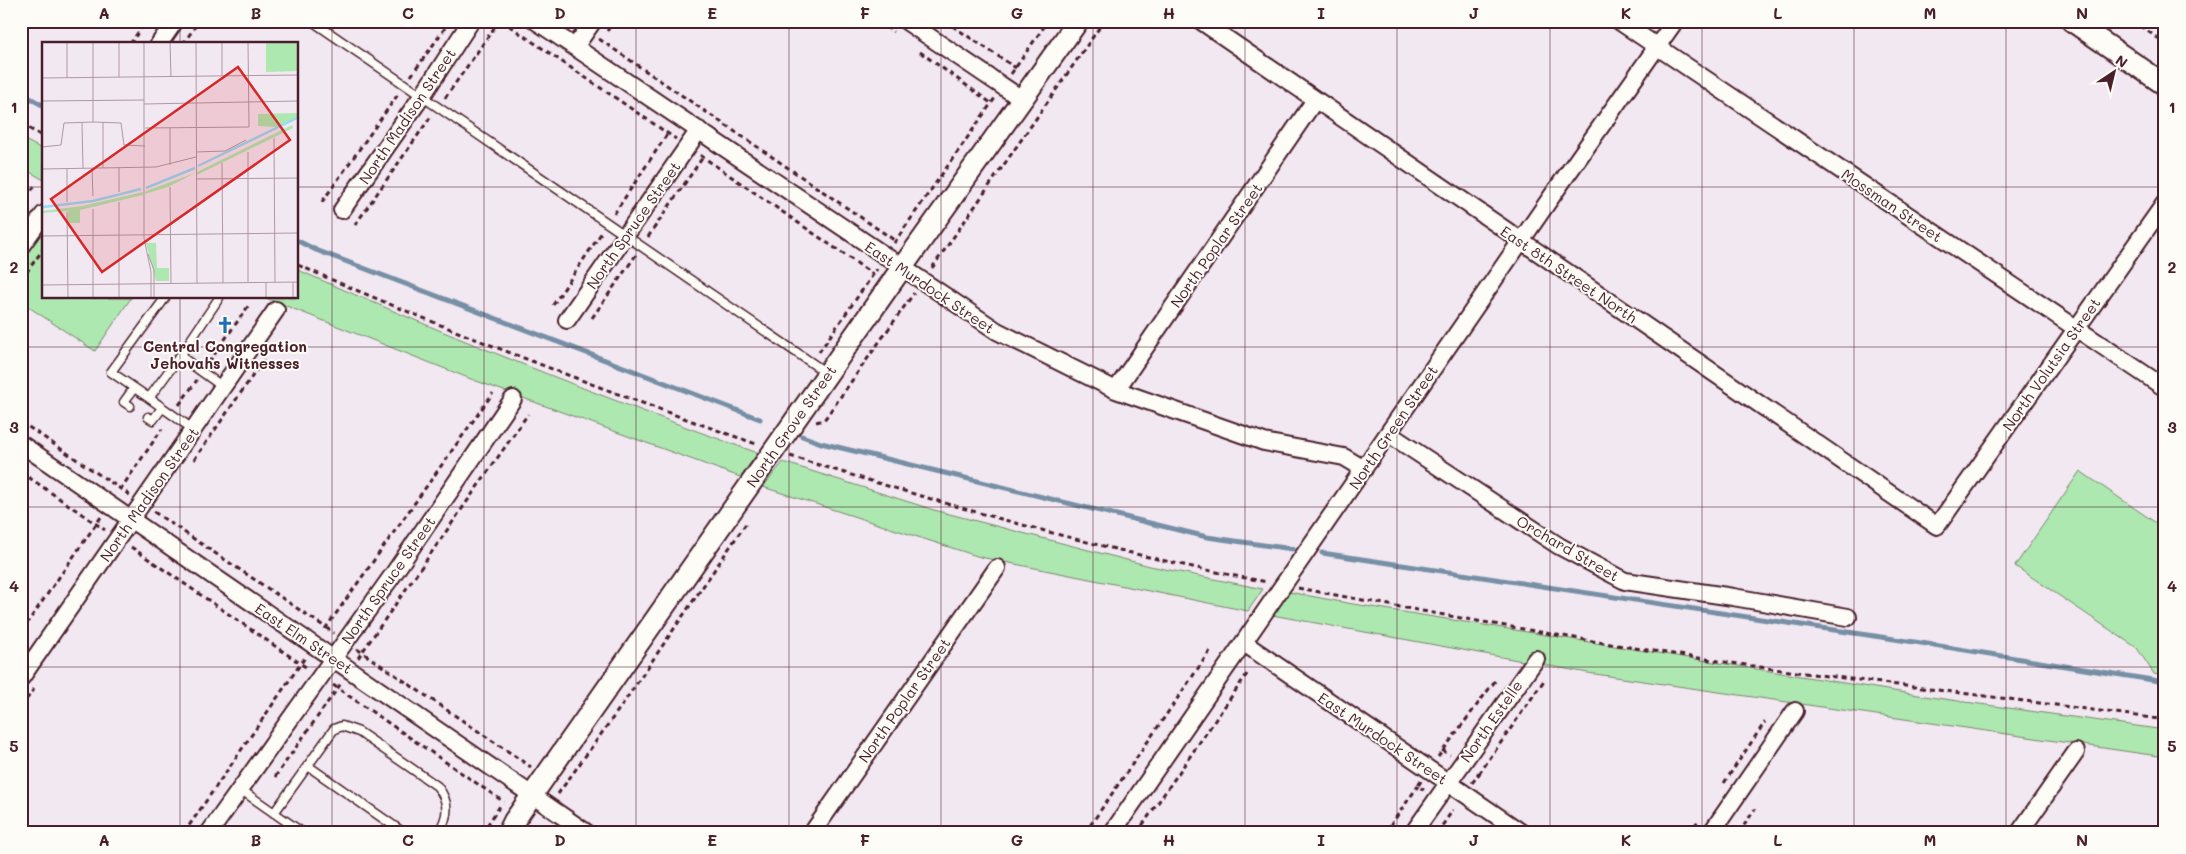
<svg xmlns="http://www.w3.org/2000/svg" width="2186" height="854" viewBox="0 0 2186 854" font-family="Mali,sans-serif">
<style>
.green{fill:#ace8af;stroke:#7b846d}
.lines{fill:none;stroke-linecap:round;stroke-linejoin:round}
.stream{stroke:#778fa5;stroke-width:5}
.service-casing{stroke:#4a1f2b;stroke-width:11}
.minor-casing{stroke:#4a1f2b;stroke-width:20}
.tertiary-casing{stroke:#4a1f2b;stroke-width:24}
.path{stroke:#4a1f2b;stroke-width:3;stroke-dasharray:5 4;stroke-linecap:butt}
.service{stroke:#fdfcf7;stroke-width:8}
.minor{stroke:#fdfcf7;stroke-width:16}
.tertiary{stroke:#fdfcf7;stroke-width:20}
.grid{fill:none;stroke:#4a1f2b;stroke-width:1;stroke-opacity:0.55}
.labels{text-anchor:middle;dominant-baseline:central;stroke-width:4;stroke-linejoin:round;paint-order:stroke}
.street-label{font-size:15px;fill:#4a1f2b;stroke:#fdfcf7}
.poi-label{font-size:15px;font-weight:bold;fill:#4a1f2b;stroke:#fdfcf7}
.inset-river{fill:none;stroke:#95daf7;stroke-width:2.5}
.inset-road{fill:none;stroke:#af98a2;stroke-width:1}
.view{fill:#d62828;fill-opacity:0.15;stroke:#d62828;stroke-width:2.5}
.inset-edge{fill:none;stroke:#4a1f2b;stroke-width:2.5}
.neatline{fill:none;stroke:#4a1f2b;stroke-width:2}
.grid-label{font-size:16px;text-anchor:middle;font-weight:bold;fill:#4a1f2b}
</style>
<rect width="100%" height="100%" fill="#f2e8f2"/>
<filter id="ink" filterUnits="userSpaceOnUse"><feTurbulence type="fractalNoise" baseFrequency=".02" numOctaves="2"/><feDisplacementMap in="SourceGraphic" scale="10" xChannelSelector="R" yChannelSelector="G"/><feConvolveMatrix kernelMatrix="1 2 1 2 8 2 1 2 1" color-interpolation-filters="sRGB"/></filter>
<g filter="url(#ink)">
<path class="green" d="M21,138L44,150V180L21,167Z
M44,230V298H131L95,351L21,302V261Z
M298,270C449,336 602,398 758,453L740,477L471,379L266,298H298Z
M783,462L934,510L1150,566L1263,589L1248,611L980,557L763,487Z
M2080,471L2165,529V676L2154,674L2137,648L2015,566Z
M1289,592L1347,603L1937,698L2165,730V757L1588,673L1272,615Z"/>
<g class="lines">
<path class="stream" d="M21,93L44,106
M298,241L316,250L760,419
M802,436L821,443L1207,537L1293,549
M1322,553L1921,643L2165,682"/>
<g class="service-casing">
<path id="service" d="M312,21L828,374
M180,356L219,298
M149,398L111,372L165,298
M130,406L124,402L134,388
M148,417L153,420L162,408
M194,430L149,398L180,356L223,387
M308,766L404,833
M240,789L303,833
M274,813L334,729L342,726L359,732L437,786C450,802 449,816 438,833"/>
</g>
<g class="minor-casing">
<path id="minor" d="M536,21L997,331L1116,390L1264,442L1344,457L1364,469
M906,21L1023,100
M1201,21L1937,526L2165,203
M1619,21L2165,388
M159,44L175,21
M575,47L593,21
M342,210L422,96L471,21
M21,246L44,214
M567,320L699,130
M1116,390L1315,100
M1389,434L1559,546L1625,581L1733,597L1848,617
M21,444L587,833
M1244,643L1522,833
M21,678L276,310
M209,833L392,576L513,399
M812,833L997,568
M1112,833L1554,193L1675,21
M1413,833L1536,659
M1711,833L1795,711
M2019,833L2076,752"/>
</g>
<g class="tertiary-casing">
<path id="tertiary" d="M2072,21L2165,85
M508,833L514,821L901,269L1078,21"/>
</g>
<path class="path" d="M502,21L676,139
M878,21L893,32
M945,21L1016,68
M2133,21L2165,43
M607,31L614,21
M599,39L897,242
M130,44L146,21
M183,44L199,21
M920,52L991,103
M1011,74L1048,21
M411,76L445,28
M445,98L499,21
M21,124L44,137
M700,155L874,275
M322,202L399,93
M21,205L36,184
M614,214L668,133
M355,225L432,115
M648,237L703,157
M894,243L995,98
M298,265C449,331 603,390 759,445
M932,268L1104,21
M21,280L44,248
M553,305L602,232
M592,318L636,255
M819,352L877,269
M209,362L249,305
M179,405L197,380
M21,422L131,496
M816,422L824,420L914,293
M790,456C947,505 1106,552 1267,582
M194,460L265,358
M21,472L105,530
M120,490L162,429
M154,512L334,633
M131,547L307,668
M1298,588C1454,617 1610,646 1767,668C1900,686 2033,701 2165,720
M325,629L493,393
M21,632L101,517
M357,649L531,767
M358,658L528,414
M333,685L504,802
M21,707L34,689
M1442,750L1450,755
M1438,757L1495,681
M1479,774L1545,679
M275,777L342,682
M1421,781L1418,786L1424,790
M1472,783L1479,774L1474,771
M1724,783L1765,722
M558,794L622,705L747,522
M184,833L306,656
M482,833L500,806
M1085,833L1212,648
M1137,833L1247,674
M1385,833L1418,786
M1437,833L1453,810
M1689,833L1698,821
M1739,833L1755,809"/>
<use href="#service" class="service"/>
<use href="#minor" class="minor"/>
<use href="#tertiary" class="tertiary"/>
</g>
</g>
<path class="grid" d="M180,21V44M332,21V833M484,21V833M636,21V833M789,21V833M941,21V833M1093,21V833M1245,21V833M1397,21V833M1550,21V833M1702,21V833M1854,21V833M2006,21V833M21,187H44M298,187H2165M180,298V833M21,347H2165M21,507H2165M21,667H2165"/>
<defs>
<g id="church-bare" transform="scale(1.35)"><path d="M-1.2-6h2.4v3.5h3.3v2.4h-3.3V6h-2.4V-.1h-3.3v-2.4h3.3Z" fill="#1f6fb2" stroke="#fdfcf7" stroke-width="2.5" paint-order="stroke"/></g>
</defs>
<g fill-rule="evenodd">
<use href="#church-bare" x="225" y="325"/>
</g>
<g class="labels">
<g class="street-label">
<text transform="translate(407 116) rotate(-56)">North Madison Street</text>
<text transform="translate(1892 205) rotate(34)">Mossman Street</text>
<text transform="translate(633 225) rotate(-55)">North Spruce Street</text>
<text transform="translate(1216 245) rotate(-55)">North Poplar Street</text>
<text transform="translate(1569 274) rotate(34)">East 8th Street North</text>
<text transform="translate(930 287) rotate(34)">East Murdock Street</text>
<text transform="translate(2051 364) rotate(-55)">North Volutsia Street</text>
<text transform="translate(791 426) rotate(-55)">North Grove Street</text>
<text transform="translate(1393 427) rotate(-56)">North Green Street</text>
<text transform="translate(149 494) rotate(-55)">North Madison Street</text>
<text transform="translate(1568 548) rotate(30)">Orchard Street</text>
<text transform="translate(388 580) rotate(-55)">North Spruce Street</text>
<text transform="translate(304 638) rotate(34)">East Elm Street</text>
<text transform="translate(904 700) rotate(-55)">North Poplar Street</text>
<text transform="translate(1491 721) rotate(-55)">North Estelle</text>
<text transform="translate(1383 738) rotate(34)">East Murdock Street</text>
</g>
<g class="poi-label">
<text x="225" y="346">Central Congregation<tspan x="225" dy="17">Jehovahs Witnesses</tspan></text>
</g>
</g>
<g transform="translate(42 42)">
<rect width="256" height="256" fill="#f2e8f2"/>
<path d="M224,0H256V29L224,30ZM256,71L254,76L234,85L216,84V72ZM250,83L251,86L155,133V130ZM153,131L126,145L103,152L104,149ZM101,150V153L38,168V181H26V169L0,171V169L40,164ZM104,201H114L115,226H127V239H114Z" fill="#ace8af"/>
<path class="inset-river" d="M156,124L257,75M104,146L153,126M1,165L51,159L99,147"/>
<path class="inset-road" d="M51,0V80M77,0V35M102,0V196L109,230V256M128,0L129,35M154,0L155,241M180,0V34M0,36L257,33M25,36V0M0,59L102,58M102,62L257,59M61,80V126M40,81L41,126M103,86L207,85L206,0M128,86V123M232,96L233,240M0,105L19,103L22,81L51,80L79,81L82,103L103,104M154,110L183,109L204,98M206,110V240M180,121L181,241M50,126L51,154M77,126V150M0,127L114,125L154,115M154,137L257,136M128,145L129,241M25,160V127M77,160V256M51,167V256M25,170L26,256M0,194L257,191M106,212L112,228V256M224,240V256M251,240V256M0,243L257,240"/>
<path class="view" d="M196,25L248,98L60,230L9,157Z"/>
<rect width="256" height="256" class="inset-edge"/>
</g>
<rect width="2186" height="854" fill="none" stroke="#fdfcf7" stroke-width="55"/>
<g transform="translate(2114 72) rotate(35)" stroke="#fdfcf7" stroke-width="4" paint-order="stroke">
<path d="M0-4L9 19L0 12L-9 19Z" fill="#4a1f2b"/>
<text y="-8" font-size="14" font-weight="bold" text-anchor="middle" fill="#4a1f2b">N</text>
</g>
<rect x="28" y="28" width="2130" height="798" class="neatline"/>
<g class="grid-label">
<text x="104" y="19">A</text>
<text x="256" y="19">B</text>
<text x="408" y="19">C</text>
<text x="560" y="19">D</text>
<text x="712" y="19">E</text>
<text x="865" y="19">F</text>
<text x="1017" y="19">G</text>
<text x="1169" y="19">H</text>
<text x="1321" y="19">I</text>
<text x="1474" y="19">J</text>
<text x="1626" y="19">K</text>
<text x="1778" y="19">L</text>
<text x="1930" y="19">M</text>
<text x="2082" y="19">N</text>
<text x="14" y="113">1</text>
<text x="2172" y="113">1</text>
<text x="14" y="273">2</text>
<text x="2172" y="273">2</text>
<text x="14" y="433">3</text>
<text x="2172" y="433">3</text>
<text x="14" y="592">4</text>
<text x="2172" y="592">4</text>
<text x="14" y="752">5</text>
<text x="2172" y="752">5</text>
<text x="104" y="846">A</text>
<text x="256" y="846">B</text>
<text x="408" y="846">C</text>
<text x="560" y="846">D</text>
<text x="712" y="846">E</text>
<text x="865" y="846">F</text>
<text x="1017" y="846">G</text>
<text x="1169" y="846">H</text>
<text x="1321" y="846">I</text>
<text x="1474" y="846">J</text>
<text x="1626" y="846">K</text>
<text x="1778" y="846">L</text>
<text x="1930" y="846">M</text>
<text x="2082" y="846">N</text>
</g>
</svg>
